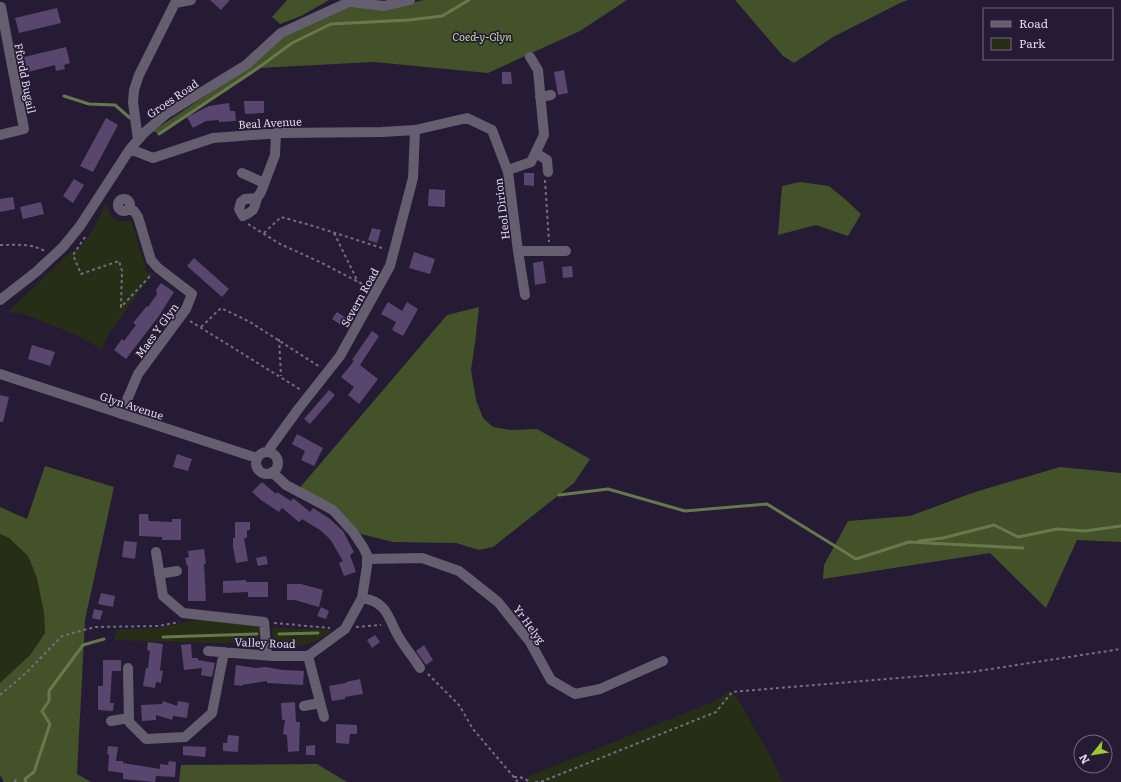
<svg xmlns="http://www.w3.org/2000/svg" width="1121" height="782" viewBox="0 0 1121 782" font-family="Literata,serif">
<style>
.green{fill:#262f16}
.forest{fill:#435228}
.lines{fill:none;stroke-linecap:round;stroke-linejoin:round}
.stream{stroke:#67784c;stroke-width:3}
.building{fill:#58466e}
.path{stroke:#756c82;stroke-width:2;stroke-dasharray:3 3;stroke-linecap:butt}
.minor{stroke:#655e70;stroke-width:10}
.labels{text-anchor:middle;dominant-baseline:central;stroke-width:3.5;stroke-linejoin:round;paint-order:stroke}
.park-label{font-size:11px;font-style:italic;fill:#c1dd96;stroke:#261b35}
.street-label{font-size:11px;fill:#dfd8ea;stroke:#261b35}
</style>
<rect width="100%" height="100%" fill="#261b35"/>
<path class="green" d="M106,202C110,217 113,224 131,220L147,272L152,274L107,336L102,350L79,336L22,313L8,312L72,251L75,253L94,229Z
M0,534L9,538L28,556L37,578L44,613L45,634L30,655L0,683Z
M202,619L257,625L260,631L255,644L115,640L116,630L158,628Z
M272,628L333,630L317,641L296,646L274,645Z
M729,691L736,696L769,754L783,782H526L529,776L715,701Z"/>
<path class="forest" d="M287,0H329L301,16L280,24L272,17Z
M424,0H627L580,31L488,73L374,62L258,68L159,134L153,131L247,68L285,36L348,7L382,10Z
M735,0H908L900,3L833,37L794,63L783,56Z
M800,182L829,186L846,200L861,214L848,236L816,225L778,235L782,186Z
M479,307L475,343L471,370L476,400L483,418L493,427L510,430L537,429L590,459L574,483L493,547L479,550L456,543L393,542L353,532L333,510L297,491L447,315Z
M45,466L114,487L85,620L77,774L91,782H4L0,775V683L30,655L45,633L44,613L37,578L28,556L9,538L0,534V507L27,519Z
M1060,467L1121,473V542L1077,540L1046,608L990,553L823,579L824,565L848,521L910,516L975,492Z
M317,764L347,782H179L181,765Z"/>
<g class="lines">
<path class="stream" d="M64,96L89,104L115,105L130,118
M159,134L258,68L292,43L331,24L409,20L442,16L469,0
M559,495L608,489L685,511L767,504L856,559L909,542L1023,548
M919,541L943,538L994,525L1018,537L1057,529L1085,531L1121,526
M279,634L318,633
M163,637L257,634
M26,782L25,779L34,772L50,724L42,711L49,701V691L83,645L104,639"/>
</g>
<path class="building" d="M210,0H230L221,10Z
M57,8L61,23L19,33L15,18Z
M66,47L70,63L64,65L65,69L56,71L55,65L28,72L24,57Z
M564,70L568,93L558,95L554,72Z
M502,72H511L512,84H502Z
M244,101H264V113L245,114Z
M229,103L230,111H235L236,121L219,122V120L206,121L193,128L187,117L209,106Z
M106,118L118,125L93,172L80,166Z
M524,173H534V186L524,185Z
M74,179L84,185L73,203L63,196Z
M429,189L445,190V207L428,206Z
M13,197L15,209L0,212V199Z
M41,202L44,214L23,219L20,207Z
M372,228L381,230L377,243L368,240Z
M414,252L435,259L430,274L409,268Z
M194,258L229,289L222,297L187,266Z
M543,261L546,283L535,285L533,263Z
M572,266L573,277L563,278L562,267Z
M161,283L174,292L159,316L126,359L114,350L122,339L124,341L136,325L133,323L147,306L148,307L157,294L156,290Z
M388,302L402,311L407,302L418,309L403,336L392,330L396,322L381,314Z
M337,312L346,318L341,325L332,319Z
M372,331L379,336L360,365L378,379L359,404L348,395L354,387L341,377L354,361L352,360Z
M32,345L55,352L50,366L28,359Z
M329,390L335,395L310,424L304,419Z
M0,395L9,397L3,422H0Z
M297,434L323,448L314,466L301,460L305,451L292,444Z
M177,454L192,459L188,471L173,467Z
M262,482L276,494L277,492L291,501L293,498L310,512L313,508L330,519L343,531L354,552L350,555L356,572L344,576L339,563L343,561L330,539L320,530L302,519L299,522L282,508L279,512L261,500L252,492Z
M139,514H148L149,521L172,522V519H181V540H162V537L139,536Z
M235,522H250V530H247V538H244L248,561L236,563L233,547V538H235Z
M124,541L137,542L135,559L122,557Z
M204,549L206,564H204L206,601H188V566H187L185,558L189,557L188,551Z
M266,556L268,564L258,566L256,558Z
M246,580V582H268V597H248V592L223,593V581Z
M287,584H301L323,590L319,607L295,600H287Z
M101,593L115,596L113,607L98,604Z
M321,607L329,611L326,619L317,616Z
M94,609L103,611L100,620L92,618Z
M375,635L380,642L372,648L367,640Z
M148,642L163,644L160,670L163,671L161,683L156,682L155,688L143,686L146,668H148L150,651L147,650Z
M191,644L192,658H198V660L215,663L212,677L201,675L202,668L184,670L181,645Z
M424,645L433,660L426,665L416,651Z
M103,660H121V671H112L110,703H114L113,711L98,710V686H103Z
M236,665L256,668L265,667L283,670L304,671L303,685L267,683V681L242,685V686L234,685Z
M360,679L363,694L345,697V699L332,701L329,686L346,683V682Z
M163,701L177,706L178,701L189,703L187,718L173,716L172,720L156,715V720L142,721L141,705L162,704Z
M295,702L296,722H300L299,751L288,752L287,735L283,734L285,720H282L281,703Z
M336,724L357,725V734H350L349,744L336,743Z
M228,735L239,736L238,752L223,751V743H227Z
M315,745V755H306V746Z
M108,746L118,747L116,761H123V763L160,769V764L168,765L169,761L176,762L175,777L156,776L155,782L123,779V773L108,771L109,755L107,754Z
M183,746L206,747L205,757L183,755Z"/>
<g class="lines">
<path class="path" d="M545,180L549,242
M248,224L280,244L322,263L368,287
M264,233L281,217L310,225L385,249
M334,233L358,282
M85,237L73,255L81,274L119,261L122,271L121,307L152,274
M0,245C17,245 30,243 45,251
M190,321L301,390
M201,327L221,308L250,322L320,367
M279,339L281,376
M274,623L330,628
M356,627L381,625
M428,674L459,705L473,729L518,782
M0,695L26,673L62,636L95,627L159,626L179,622
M514,777H520L531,782
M15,782L16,779
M535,782L543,781L716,712L732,692L971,672L1121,649"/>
<path class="minor" d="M540,97L551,95
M0,135L24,129L1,7
M138,140L133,102L134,90L139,75L175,3L191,0
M130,149L153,158L213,138L281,133L382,132L415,130L467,118L492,130L508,172L518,251L525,295
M536,153L547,160L548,172
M508,170L531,162L544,135L538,70L530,57
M242,173L264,183
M257,198L261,192L275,155L276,133
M257,198C254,210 254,211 243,216L239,209L241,202L245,199Z
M118 205a6 6 0 1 1 12 0a6 6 0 1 1-12 0Z
M518,251H566
M0,300L36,272L63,247L80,226L130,149L144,133L166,114L246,65L281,33L349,2L384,6L410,0
M0,374L257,458
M121,414L138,374L186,309L192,294L158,268L151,260L138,217L134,211L129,209
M270,452V448L299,408L340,356L390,266L413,178L415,130
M256 463a11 11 0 1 1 22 0a11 11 0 1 1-22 0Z
M156,552L163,596L183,613L264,622L267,655
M367,559L422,558L459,571L498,602L530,642L551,680L575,694L600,689L663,661
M159,574L177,571
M362,598C389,602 388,620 400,639C406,649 414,658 420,668
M208,651L272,656H308L345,629L362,598L367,566V555L363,547L353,532L333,510L286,485L272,472
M308,656L324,717
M128,668L129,722L146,739L185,737L212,713L224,652
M304,706L320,703
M111,721L129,718"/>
</g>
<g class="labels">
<g class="park-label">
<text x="482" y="36">Coed-y-Glyn</text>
</g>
<g class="street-label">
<text transform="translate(26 78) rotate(79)">Ffordd Bugail</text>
<text transform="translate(172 98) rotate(-34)">Groes Road</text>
<text transform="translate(270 122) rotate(-3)">Beal Avenue</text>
<text transform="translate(501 209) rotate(-97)">Heol Dirion</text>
<text transform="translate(359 297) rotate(-61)">Severn Road</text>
<text transform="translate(156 330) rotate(-54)">Maes Y Glyn</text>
<text transform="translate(132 405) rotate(18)">Glyn Avenue</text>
<text transform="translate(530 624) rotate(54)">Yr Helyg</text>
<text transform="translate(265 642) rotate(2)">Valley Road</text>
</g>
</g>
<rect x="983" y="8" width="130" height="52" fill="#261b35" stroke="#70677d"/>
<rect x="991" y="21" width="20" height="6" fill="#655e70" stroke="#70677d"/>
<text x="1019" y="28" font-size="12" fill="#dfd8ea">Road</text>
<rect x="991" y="38" width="20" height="12" fill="#262f16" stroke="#70677d"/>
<text x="1019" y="48" font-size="12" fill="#dfd8ea">Park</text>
<g transform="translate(1093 754) rotate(240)"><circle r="19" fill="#261b35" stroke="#70677d"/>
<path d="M0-3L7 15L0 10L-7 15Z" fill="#9cca32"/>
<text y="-6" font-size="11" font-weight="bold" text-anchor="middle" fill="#dfd8ea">N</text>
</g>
</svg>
